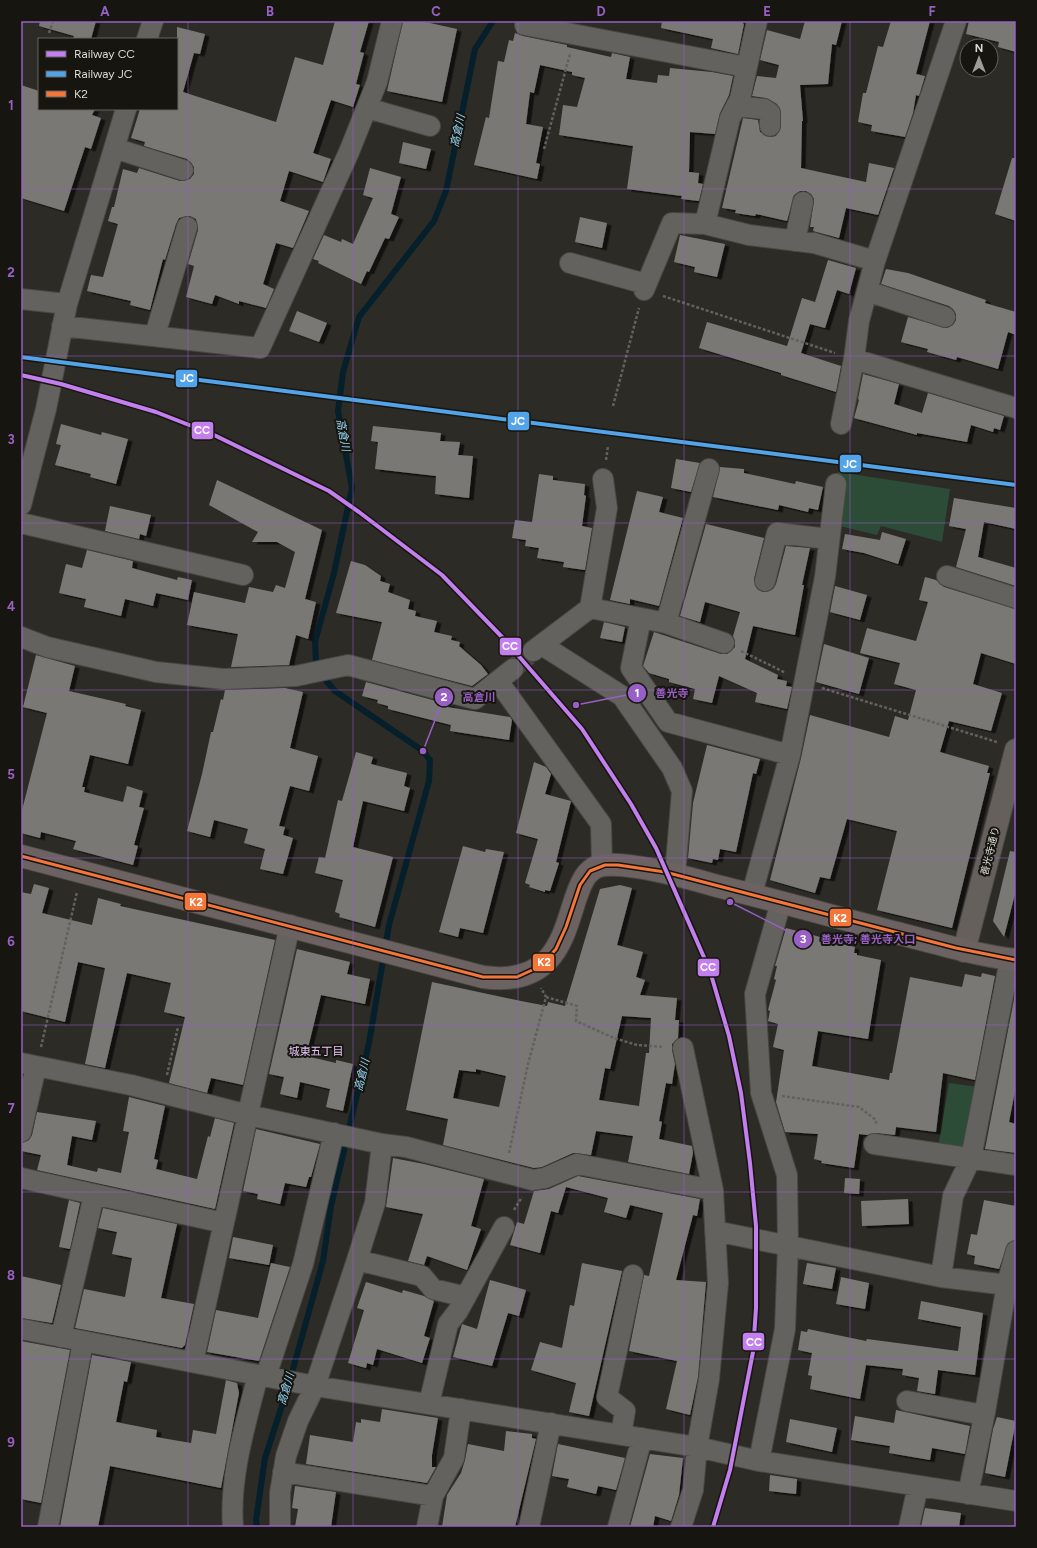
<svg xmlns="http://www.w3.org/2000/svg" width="1037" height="1548" viewBox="0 0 1037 1548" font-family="Figtree,'Noto Sans JP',sans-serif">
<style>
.green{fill:#2c4c38}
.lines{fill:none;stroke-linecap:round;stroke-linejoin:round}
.stream{stroke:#051f2b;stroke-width:6}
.building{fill:#797874;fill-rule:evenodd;filter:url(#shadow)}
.minor-tunnel{stroke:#464540;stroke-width:20;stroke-dasharray:20 10;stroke-linecap:butt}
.minor-casing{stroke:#494742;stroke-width:22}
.major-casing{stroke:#494742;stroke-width:24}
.highway-casing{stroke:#494742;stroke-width:24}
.path{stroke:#62615d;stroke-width:2.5;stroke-dasharray:3 2;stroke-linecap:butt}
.minor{stroke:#64625e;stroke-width:20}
.major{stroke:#66605d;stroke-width:22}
.highway{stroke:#6c6262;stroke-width:22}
.bus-1-casing{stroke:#171510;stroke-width:6}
.bus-1{stroke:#f5763a;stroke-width:3}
.rail-1-casing{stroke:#171510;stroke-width:7}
.rail-2-casing{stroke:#171510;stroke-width:7}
.rail-1{stroke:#c37fee;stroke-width:4}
.rail-2{stroke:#53a3e8;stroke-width:4}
.grid{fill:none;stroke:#9860c5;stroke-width:1;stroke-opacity:0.55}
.labels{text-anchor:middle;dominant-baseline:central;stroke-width:4;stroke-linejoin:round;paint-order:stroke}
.street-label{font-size:10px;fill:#dcdad3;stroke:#171510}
.water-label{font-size:11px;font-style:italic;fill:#95d6f7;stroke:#171510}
.neighbourhood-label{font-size:11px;fill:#e8c5f9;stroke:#171510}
.leader{fill:none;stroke:#9860c5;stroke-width:1.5}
.callout-dot{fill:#9860c5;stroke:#171510;stroke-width:1.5}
.mark-label{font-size:12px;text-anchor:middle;font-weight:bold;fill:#fff}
.callout-label{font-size:11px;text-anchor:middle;font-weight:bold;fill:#9860c5;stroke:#171510;stroke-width:4;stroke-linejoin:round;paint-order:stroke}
.line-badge{stroke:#171510;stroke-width:1.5}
.badge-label{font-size:11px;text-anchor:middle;font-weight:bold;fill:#fff}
.neatline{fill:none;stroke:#9860c5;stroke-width:1.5}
.grid-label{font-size:13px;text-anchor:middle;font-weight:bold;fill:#9860c5}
</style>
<defs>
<filter id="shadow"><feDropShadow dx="4.5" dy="2.5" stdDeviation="0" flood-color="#0009"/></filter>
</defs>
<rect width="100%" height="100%" fill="#2c2b26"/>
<path class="green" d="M838,472L950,489L942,542L881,526L877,535L831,524Z
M949,1083L985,1088L971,1158L937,1153Z"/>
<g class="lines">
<path class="stream" d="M257,1527L256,1520L265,1458L288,1387L323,1261L331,1206L369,1043L389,925L429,781L430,760L423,751L335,691L323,677L316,661L315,642L334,573L352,488L338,411L343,372L359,317L434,221L446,191L475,49L493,21"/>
</g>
<path class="building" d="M40,21H96L91,39H73L74,36L39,26Z
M335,21H369L360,52L364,53L356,84L360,85L353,107L331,100L313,153L331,159L323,182L289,171L280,201L309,211L293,248L276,243L263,284L274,289L266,308L239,301V304L215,295L212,304L186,297L194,266L188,264L198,230L196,219L190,216L179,218L176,224L165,260L163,259L150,310L130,305L131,301L87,291L91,275L103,277L118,224L108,221L112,207H114L123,169L137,173L139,168L180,181L190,179L194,174V167L187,159L144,146L145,142L131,138L140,109H177V27L205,34L200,54L194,53L183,92L276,122L295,57L323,65Z
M403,21H421L457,29L442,102L387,91Z
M662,21H744L743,24H744L738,54L711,48L713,39L661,28Z
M805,21H842L836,45L832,44L828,84L800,85L803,121H802L801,168L866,182L869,163L894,168L878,215L846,208L839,238L813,231L814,227H810L814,199L811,194L806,191H800L794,195L787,221L756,214L755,216L735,213L736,210L722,208L743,118L758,120L760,132L770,137L776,136L781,126V113L777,104L766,98L752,96L757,76L776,78L779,65L760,60L767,30L800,39Z
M891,21H930L916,74L925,76L919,96L916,95L913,113L905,137L871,131L872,125L858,122L863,93H866L878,46L883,47Z
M969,21H1016V52L998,47L999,42L966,34Z
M515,33L523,36L567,45V47L611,57L612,53L630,57L626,79L657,83L658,75L669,76L670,68L712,72L733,76L729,95L720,113L715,134L690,132L689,172L699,173L698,183L703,184L699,201L681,199L682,196L627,189L633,146L559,135L563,105L577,107L585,78L572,75V72L540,65L534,93L530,92L526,124L543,127L536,163L540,164L537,179L474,165L486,117L489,118L498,61L504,62L509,40L513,41Z
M21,85L39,91V109H95L92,115L101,118L91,149L85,147L64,211L21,198Z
M403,142L431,149L426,169L399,163Z
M1012,158H1016V221L995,214Z
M370,168L401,177L391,214L399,217L389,239L385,238L369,272L367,271L361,284L318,263L319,261L313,259L324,235L341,242L342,239L353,244L373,198L363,195Z
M580,217L607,223L602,248L575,242Z
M680,235L725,244L717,277L694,272L695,267L674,262Z
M828,260L856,268L849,294L837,290L825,328L810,324L801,353L841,366L836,392L781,375V373L699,348L707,322L787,346L802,298L815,302Z
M886,269L908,273L986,300L985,303L1016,312V335L1008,332L998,369L957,357L956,360L927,352L928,349L901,342L908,317L947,328L953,325L956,320V314L953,309L949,306L881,284Z
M297,311L327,323L319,342L289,331Z
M863,374L899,384L894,404L922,413L928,393L1004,416L1000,430L994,428L993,432L971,425L967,442L917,433V435L854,418L859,400L858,399Z
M61,424L101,435L102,432L128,439L116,484L90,477L91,474L55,465L61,445L56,444Z
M373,426L441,433L440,441L460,442L458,455L473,456L469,498L435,494L436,476L375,469L378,442L371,441Z
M676,459L700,463L691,492L671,488Z
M720,467L744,469V473L795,484L796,481L823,487L818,510L809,508L808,512L779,505L778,510L713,497Z
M539,474L553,476V480L585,484L584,495L586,496L582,526L592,528L585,570L563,567L564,562L537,558L539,548L525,546L526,540L512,538L515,520L532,522Z
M217,480L322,530L305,599L316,602L308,639L296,635L289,665L231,667L238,634L187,625L194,592L245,603L249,587L273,592L276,585L285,588L295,552L277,542H252L258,532L209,505Z
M637,491L663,497L659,512L683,518L659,606L630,599V604L610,600Z
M954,498L1016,508V529L984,522L978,557L1016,568V586L956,567L966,529L949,526Z
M110,506L151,515L146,536L140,534L139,539L105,531Z
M706,524L764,538L754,579L757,589L763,592L773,589L776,584L786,546L810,548L802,585H804L795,635L753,626L745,659L778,675L777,679L787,681L786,686L792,687L787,709L755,702L757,693L719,676L712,703L693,699L695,689L669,682V679L649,673L643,666L654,632L721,654H727L735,647V641L733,636L740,612L705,602L700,622L680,616Z
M882,532L906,539L898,564L864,553L842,549L845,534L880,540Z
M87,550L133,561L132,568L177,580L178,577L192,580L188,600L156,593L153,606L125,599L121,616L84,607L86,599L59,593L66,564L82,568Z
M351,561L365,565L381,576L380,581L390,584L388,592L410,600L408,609L416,611L415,616L437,621L434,632L452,636L451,640L460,642L459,646L481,665L488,674L472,686L372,660L382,622L336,613Z
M925,577L936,580L944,587L1016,609V664L981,653L973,684L1002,693L991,731L949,721L940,752L989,766L987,773H990L952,928L877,910L897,831L847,819L830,879L820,877L815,893L770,880L801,758L810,715L889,737L895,716L908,720L916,690L894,684L900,663L860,653L867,628L916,641L928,602L919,600Z
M835,586L867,595L860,620L830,612Z
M604,622L625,627L622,642L600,638Z
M824,644L869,658L859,694L816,682Z
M36,655L75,666L69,691L126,704L125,706L141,710L128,764L90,755L82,787H85L84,792L123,802L127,786L143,791L139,807L144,808L134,845L138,846L133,865L73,849L76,841L41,832L40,838L21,833V814L47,713L23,707Z
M366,682L451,705L447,707L510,717L512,720L509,740L450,731L451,725L388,709V706L377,703L378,700L362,696Z
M285,688L303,692L290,748L318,756L309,791L290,786L279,826L285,827L283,835L293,838L283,874L260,869L265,849L244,843L248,829L214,820L210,837L187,831L202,774L211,732H213L221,699L223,700L225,690Z
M707,745L760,759L756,774L753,773L736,852L720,849L718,860L713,859L712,863L688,858L693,803Z
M356,752L373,757L371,764L407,773L404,786L410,788L404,811L363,801L353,847L393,857L375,927L339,917L340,914L335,912L343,880L315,873L319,857L325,858L338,800L342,801Z
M534,762L546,767L551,774L545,794L571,801L556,862L559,863L550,891L545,890V892L529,887L530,885L525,883L538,839L516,833Z
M463,846L485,852L486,849L504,852L483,933L460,928L458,937L439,932Z
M1010,851L1016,852V890L1004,937L993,921Z
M34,884L49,888L42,913L92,925L98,898L121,904L120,906L275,940L243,1085L211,1078L207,1093L169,1083L185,1017L164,1012L171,983L127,973L105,1068L85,1064L105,968L78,962L65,1022L21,1011V892L31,894Z
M620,885L632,888L617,945L643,952L636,977L645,980L640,995L677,998L675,1020H679L678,1038L672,1044V1050L675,1064L672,1084L666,1083L659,1121L662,1122L659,1139L692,1146L693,1153L689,1174L628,1162L633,1136L596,1131L591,1155L573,1153L542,1167L534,1168L443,1145L448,1119L406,1110L432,982L521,1001L547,1006L548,1002L565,1006L600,889ZM622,1016L651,1018L649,1053H646L639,1106L599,1100L605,1068L610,1069ZM476,1069L506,1076L499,1107L453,1098L459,1070L476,1072Z
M786,928L839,942L838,943L855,947L854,953H857V955L881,960L868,1039L818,1031L812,1066L889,1080L890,1073H892L910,977L962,987L965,974L981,977L982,973L995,976L975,1080L943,1073L936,1132L896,1127L895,1135L876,1133L867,1135L859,1134L854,1168L821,1163L822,1161L814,1159L818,1134L785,1132L776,1102L784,1050L773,1047L778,1024L768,1021L770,1011L768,1010L776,980L774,979L777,966H775Z
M297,949L350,962L347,974L370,979L365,1004L321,995L306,1056L336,1063V1060L353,1064L343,1111L326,1107L330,1089L300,1082L297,1098L280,1094L284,1077L269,1074Z
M1016,989V1086L1009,1122L1016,1124V1153L985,1149Z
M129,1097L165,1106L154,1159L158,1160L156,1169L197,1179L208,1136L210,1137L215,1118L234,1123L215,1209L37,1170L41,1155L21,1151V1143L29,1140L32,1135L37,1112L96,1121L92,1140L72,1136L67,1165L97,1172L98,1168L121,1173L129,1132L123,1131Z
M256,1129L320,1144L311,1177H309L306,1187L285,1183L280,1204L257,1199L258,1194L243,1191Z
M393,1158L424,1164L484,1179L471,1226L481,1229L467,1270L427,1256L424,1265L408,1261L423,1214L386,1207Z
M578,1176L700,1199L697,1216L693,1215L676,1280L706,1282L698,1377L690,1415L666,1409L677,1361L629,1351L644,1275L649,1276L663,1213L630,1205L626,1218L604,1212L608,1198L566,1187L558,1213L551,1211L540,1253L510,1245L517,1222L524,1224L534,1191L549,1189Z
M845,1178L860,1179L859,1194L844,1193Z
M908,1199L909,1224L862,1226L861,1201Z
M69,1200L80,1203L70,1249L59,1247Z
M984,1200L1016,1206V1240L1008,1243L999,1269L974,1264L975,1256L967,1254L971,1234L977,1235Z
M103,1208L177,1224L161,1298L194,1304L185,1345L182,1348L75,1328L84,1289L125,1297L132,1258L112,1254L117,1232L98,1228Z
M233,1237L273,1245L269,1265L229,1258Z
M271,1263L290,1267L259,1361L207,1352L216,1310L258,1318Z
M582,1263L622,1271L589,1416L569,1412L576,1383L531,1370L540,1342L562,1348L570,1305L574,1306Z
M807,1263L836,1268L832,1289L803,1284Z
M21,1276L61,1285L52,1323L21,1318Z
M841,1277L869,1283L865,1309L836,1304Z
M490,1280L526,1290L519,1316L508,1313L492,1366L453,1357L462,1324L477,1329Z
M366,1282L402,1293L403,1290L424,1296L434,1301L424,1336L430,1338L422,1363L377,1349L373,1365L367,1363L366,1368L348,1363L364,1310L357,1308Z
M921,1301L983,1313L975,1375L938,1370L935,1394L917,1391L919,1378L902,1375L903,1369L866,1365L860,1399L810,1389L812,1376L808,1375L812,1353L798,1350L801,1331L807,1332L808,1329L866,1341L867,1339L958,1351L961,1327L918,1319Z
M21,1341L70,1350L41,1503L21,1499Z
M92,1355L131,1362L127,1382L124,1381L116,1422L157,1430L156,1437L191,1443L193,1430L216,1434L226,1380L237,1383L239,1393L221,1488L110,1466L98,1527H60Z
M382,1409L438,1418L432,1455V1467H436L427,1483L306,1464L310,1435L353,1442L356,1422L361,1423V1419L380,1422Z
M896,1410L970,1426L965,1454L932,1448L930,1460L889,1453L890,1446L851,1440L855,1416L894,1423Z
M997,1417L1016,1421L1005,1477L985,1473L993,1429Z
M790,1419L837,1428L832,1452L786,1442Z
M506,1431L532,1434V1438L536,1439L515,1527H442L447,1495L461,1473L465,1460L468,1444L504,1451Z
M558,1444L625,1458L616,1490L598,1486L596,1494L567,1487L569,1479L552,1476Z
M650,1454L683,1458L679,1495L671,1521L655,1516L653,1527H630Z
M770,1475L797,1479L796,1494L769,1491Z
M295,1486L336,1492L331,1527H295L298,1509L292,1508Z
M925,1508L961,1513L959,1527H921Z"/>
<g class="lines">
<path class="minor-tunnel" d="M513,669L533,651"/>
<g class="minor-casing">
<path id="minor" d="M525,25L746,67
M147,39L153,21
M736,106L764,109L770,113V126
M367,108L430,126
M114,148L183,170
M705,224L730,118L740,99L757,21
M795,241L803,202
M570,263L646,284
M644,290L672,223L705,224L749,235L814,243L875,261L956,21
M867,291L945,317
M21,299L67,304
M62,326L260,348L349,152L377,82L392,21
M155,335L187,227
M854,359L1016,408
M841,424L854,359L859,321L875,261
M21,505L46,409L67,304L126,109
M21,523L243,575
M947,576L1016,598
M765,581L777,533L829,539
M590,608L666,623L724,643
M641,618L631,668L668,722L790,755
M666,623L709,469
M21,637L47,647L156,672L223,679L296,676L348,665L475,699L513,669
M542,645L622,696L672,768L682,791L675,875
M533,651L590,608L607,508L603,479
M498,681L601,824L602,865
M752,894L790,755L825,577L836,484
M21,1063L131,1085L248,1115L382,1144L406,1147L533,1180L545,1178L577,1164L713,1190
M21,1132L36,1067
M874,1144L1016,1165
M21,1178L224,1223
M715,1231L941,1277L1016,1286
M357,1260L422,1276L433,1289L466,1297
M941,1277L953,1196L971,1158L1010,960
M21,1329L315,1386L697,1447L759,1461L1016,1501
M61,1337L94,1195
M193,1362L290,925
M266,1376L303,1264L334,1133
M907,1401L984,1415
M429,1404L448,1324L458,1311L504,1227
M621,1435L625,1411L607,1397L633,1275
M759,1461L785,1329L788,1245L787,1175L761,1093L755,994L781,902
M283,1472L433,1496
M968,1494L985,1412L1007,1284L1016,1251
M48,1527L83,1342
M233,1527C229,1476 246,1423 258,1375
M280,1527V1493L286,1456L298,1421L315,1386L357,1260L375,1203L382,1144
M427,1527L433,1496L454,1458L461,1409
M529,1527L551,1423
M618,1527L642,1438
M681,1527L693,1490L697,1447L709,1379L718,1283L713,1190L683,1048
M909,1527L918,1486"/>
</g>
<g class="major-casing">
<path id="major" d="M964,951L1016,750"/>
</g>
<g class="highway-casing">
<path id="highway" d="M21,856L483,977C591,992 556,867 605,865C638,863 691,879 725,888C782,902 839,918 897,933C936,943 975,955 1016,960"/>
</g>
<path class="path" d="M49,33L53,21
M544,149L570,54
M663,296L835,353
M613,406L639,308
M606,460L608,446
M741,651L786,673
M822,688L997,742
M546,997L577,1006L576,1021L614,1038L637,1045L664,1047
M41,1047L77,892
M167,1075L178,1027
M782,1096L859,1107L876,1120V1125
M509,1153L528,1064L546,997L541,988
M514,1210L522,1197"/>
<use href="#minor" class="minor"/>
<use href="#major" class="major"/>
<use href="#highway" class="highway"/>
<g class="bus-1-casing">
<path id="bus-1" d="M21,856L483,977H517L541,966L556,949L566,927L580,885L590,871L605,865H618L665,872L956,948L1016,960"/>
</g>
<use href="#bus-1" class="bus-1"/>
<g class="rail-1-casing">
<path id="rail-1" d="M21,375L61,384L156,412L212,434L329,491L359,512L442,575L503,638L582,729L631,804L656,848L710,971L729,1036L741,1093L750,1163L756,1226V1308L753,1352L730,1470L713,1527"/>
</g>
<g class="rail-2-casing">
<path id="rail-2" d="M21,357L1016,485"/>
</g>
<use href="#rail-1" class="rail-1"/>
<use href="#rail-2" class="rail-2"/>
</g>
<path class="grid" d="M188,21V1527M353,21V1527M518,21V1527M684,21V1527M850,21V1527M21,189H1016M21,356H1016M21,523H1016M21,690H1016M21,858H1016M21,1025H1016M21,1192H1016M21,1359H1016"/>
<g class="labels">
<g class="street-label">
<text transform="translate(990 851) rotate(-76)">善光寺通り</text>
</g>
<g class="water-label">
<text transform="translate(458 131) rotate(-78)">高倉川</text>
<text transform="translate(343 435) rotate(79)">高倉川</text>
<text transform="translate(362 1075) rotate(-77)">高倉川</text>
<text transform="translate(286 1389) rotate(-74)">高倉川</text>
</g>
<g class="neighbourhood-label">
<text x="316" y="1051">城東五丁目</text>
</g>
</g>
<path class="leader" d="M576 705L637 693M423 751L444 697M730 902L803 939"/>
<g class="callout-dot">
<circle cx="576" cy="705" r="4"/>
<circle cx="423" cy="751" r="4"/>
<circle cx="730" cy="902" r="4"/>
<circle cx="637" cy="693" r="10"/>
<circle cx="444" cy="697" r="10"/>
<circle cx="803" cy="939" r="10"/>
</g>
<g class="mark-label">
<text x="637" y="697">1</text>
<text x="444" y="701">2</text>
<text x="803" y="943">3</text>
</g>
<g class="callout-label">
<text x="672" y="697">善光寺</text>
<text x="479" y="701">高倉川</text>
<text x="868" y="943">善光寺; 善光寺入口</text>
</g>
<g class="line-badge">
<rect x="175" y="369" width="23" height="19" rx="4" fill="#53a3e8"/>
<rect x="507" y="411" width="23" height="20" rx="4" fill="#53a3e8"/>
<rect x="191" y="421" width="23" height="19" rx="4" fill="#c37fee"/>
<rect x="839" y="454" width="23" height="19" rx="4" fill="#53a3e8"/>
<rect x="499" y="637" width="23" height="19" rx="4" fill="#c37fee"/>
<rect x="184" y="892" width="23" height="19" rx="4" fill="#f5763a"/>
<rect x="829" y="908" width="23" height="19" rx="4" fill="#f5763a"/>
<rect x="532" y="953" width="23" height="19" rx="4" fill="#f5763a"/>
<rect x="697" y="958" width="23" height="19" rx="4" fill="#c37fee"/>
<rect x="742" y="1332" width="23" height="19" rx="4" fill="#c37fee"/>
</g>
<g class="badge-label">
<text x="187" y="382">JC</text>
<text x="518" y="425">JC</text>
<text x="202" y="434">CC</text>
<text x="850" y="468">JC</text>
<text x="510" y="650">CC</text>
<text x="196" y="906">K2</text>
<text x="840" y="922">K2</text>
<text x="544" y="966">K2</text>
<text x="708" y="971">CC</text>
<text x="754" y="1346">CC</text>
</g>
<rect width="1037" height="1548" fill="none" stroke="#171510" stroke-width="44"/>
<rect x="38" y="38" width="140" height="72" fill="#171510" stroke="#66645e"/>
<rect x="46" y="51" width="20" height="6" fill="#c37fee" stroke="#66645e"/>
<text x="74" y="58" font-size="12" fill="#dcdad3">Railway CC</text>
<rect x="46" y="71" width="20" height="6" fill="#53a3e8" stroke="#66645e"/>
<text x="74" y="78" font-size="12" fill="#dcdad3">Railway JC</text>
<rect x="46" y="91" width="20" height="6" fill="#f5763a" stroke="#66645e"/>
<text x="74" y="98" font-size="12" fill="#dcdad3">K2</text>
<g transform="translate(979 58)"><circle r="19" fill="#171510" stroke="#66645e"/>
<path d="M0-3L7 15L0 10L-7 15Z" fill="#9e9d96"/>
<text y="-6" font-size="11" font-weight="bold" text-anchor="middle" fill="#dcdad3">N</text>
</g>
<rect x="22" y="22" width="993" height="1504" class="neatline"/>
<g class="grid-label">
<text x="105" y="16">A</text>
<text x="270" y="16">B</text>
<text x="436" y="16">C</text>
<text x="601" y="16">D</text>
<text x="767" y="16">E</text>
<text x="932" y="16">F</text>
<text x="11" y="110">1</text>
<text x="11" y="277">2</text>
<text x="11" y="444">3</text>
<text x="11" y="611">4</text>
<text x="11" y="779">5</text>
<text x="11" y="946">6</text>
<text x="11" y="1113">7</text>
<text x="11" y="1280">8</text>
<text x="11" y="1447">9</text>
</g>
</svg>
